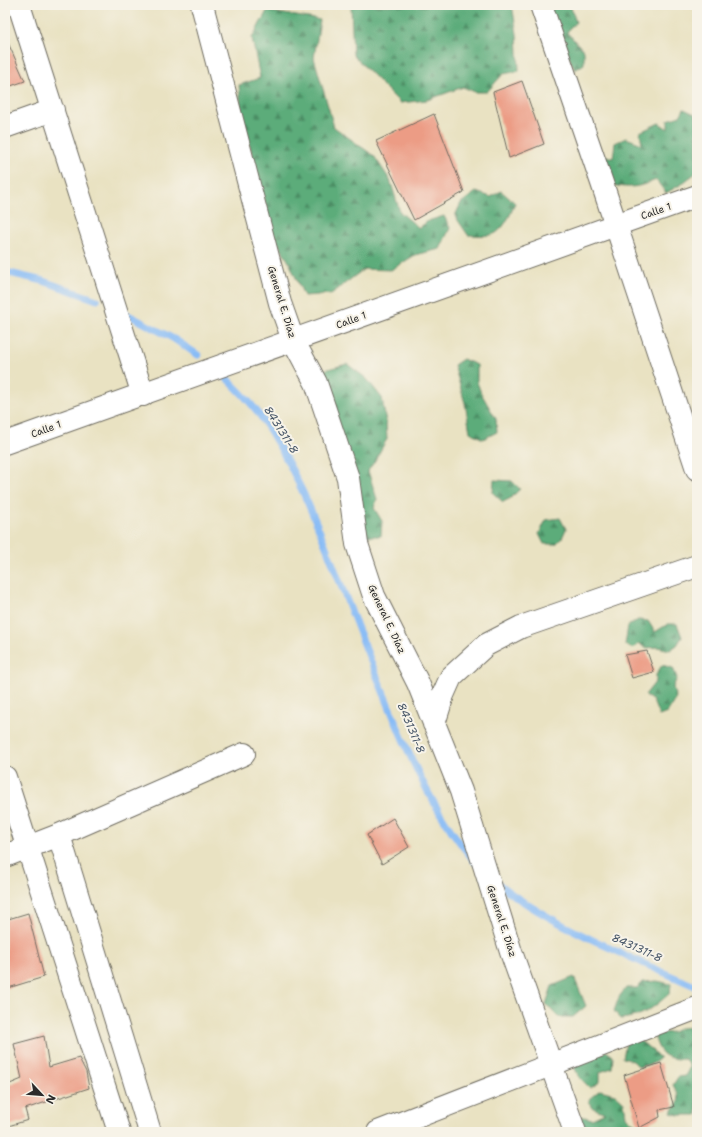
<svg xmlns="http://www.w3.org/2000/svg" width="702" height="1137" viewBox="0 0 702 1137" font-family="'Shantell Sans',sans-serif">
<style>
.forest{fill:url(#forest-firs);stroke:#436c52}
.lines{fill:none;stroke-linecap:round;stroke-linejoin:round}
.stream{stroke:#88bcf6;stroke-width:7}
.building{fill:#ec9c85}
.street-casing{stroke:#6e6b60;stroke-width:24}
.secondary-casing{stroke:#6e6b60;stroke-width:24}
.street{stroke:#fff;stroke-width:22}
.secondary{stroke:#fff;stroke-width:22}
.labels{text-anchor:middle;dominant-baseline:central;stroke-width:4;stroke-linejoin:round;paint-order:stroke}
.street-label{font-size:10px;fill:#2b2b2b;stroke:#f7f3e8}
.water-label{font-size:11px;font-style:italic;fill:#475668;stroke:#f7f3e8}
</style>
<defs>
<pattern id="forest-firs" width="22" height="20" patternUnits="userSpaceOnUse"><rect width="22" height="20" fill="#5bac7a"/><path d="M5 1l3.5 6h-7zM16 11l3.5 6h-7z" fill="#4b8c64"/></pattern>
</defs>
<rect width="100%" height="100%" fill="#f7f3e8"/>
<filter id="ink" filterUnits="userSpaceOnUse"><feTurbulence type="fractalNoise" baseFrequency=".025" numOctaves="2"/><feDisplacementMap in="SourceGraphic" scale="8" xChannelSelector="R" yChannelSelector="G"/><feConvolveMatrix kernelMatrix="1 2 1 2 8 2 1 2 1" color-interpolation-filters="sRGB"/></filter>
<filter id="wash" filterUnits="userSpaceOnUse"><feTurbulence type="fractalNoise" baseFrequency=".012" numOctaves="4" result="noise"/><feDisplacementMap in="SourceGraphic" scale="16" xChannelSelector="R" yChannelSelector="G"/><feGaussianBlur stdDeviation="0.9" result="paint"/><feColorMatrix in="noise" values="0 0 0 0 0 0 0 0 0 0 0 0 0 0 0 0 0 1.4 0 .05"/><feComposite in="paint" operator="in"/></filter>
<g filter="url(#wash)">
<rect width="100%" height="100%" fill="#e9e2c2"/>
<path class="forest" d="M351,5H512L517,34L519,71L503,74L487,92H475L463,87L427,100L400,103L353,55Z
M544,5H570L576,22L567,32L584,51V64L575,70Z
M267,11L320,20L314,58L334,127L374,156L390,180L400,212L419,228L428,221L444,216L450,228L440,249L415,255L391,270L364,269L331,294L304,296L289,262L273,235L241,111L239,85L260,78L252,38Z
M684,109L697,115V172L680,185L666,193L656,180C638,187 632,189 612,185L596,153L613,158L615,143L626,138L642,144L640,132L659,123L668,129V120L680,116Z
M501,191L515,203C511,213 506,226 496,233C489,237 476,235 468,235L455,216L461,203L476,192L491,197Z
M463,359L477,365V382L481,393L496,419L497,432L483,439L470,432L465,403L454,365Z
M347,364L366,378L382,398L386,423L387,439L374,462L368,471L377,499L374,508L382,521L381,536H367L360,531L321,371Z
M494,480L512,481L520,489L511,498L503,502L493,493Z
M560,518L566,529L562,538L556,544H544L539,534L546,520Z
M638,620L648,621L655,632L668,624H677L682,637L677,645L670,650L658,647L645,648L639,643L633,649L625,645L628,626Z
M662,665L673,668L677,678L673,687L676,698L667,713L659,716L653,701L645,695L656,681V675Z
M574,977L586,1006L573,1017H558L546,1004L552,986Z
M657,981L671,984L670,993C653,1008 645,1016 621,1019L614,1011L619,997L626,988H637L643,982Z
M697,1027V1115H679L671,1113L679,1101L678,1094L673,1085L678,1077L685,1076L690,1067L685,1059C665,1060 658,1053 654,1034L673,1032L681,1028Z
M637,1038L654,1052L660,1058L654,1063L639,1067L633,1061L623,1058L626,1042Z
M606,1051L613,1056L612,1068L600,1072V1082L590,1088L580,1078L574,1067Z
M600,1090L615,1094L624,1102L626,1116L632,1122L650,1132L661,1131L662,1132H581L580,1116L592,1119L605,1113L591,1107L589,1099Z"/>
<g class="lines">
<path class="stream" d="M5,272L43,281L97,300
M123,312L174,339L198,355
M220,372C234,385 248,399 259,414C293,463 316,520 337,575C356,623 374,671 394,718C415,770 439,820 476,863
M495,881C516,899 542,914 567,927C609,949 653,968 697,987"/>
</g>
<g id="blocks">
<path class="building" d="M5,36L25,81L5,88Z
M522,81L544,144L509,158L493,92Z
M434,114L464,192L414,220L376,141Z
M647,651L654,672L632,678L625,655Z
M393,818L409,847L382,864L367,835Z
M28,913L44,977L5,989V920Z
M44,1036L49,1067L79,1058L86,1072L89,1088L25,1109L28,1120L5,1127V1086L22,1079L14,1044Z
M661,1063L674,1107L659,1110L660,1117L639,1128L624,1075Z"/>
</g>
</g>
<g filter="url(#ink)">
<use href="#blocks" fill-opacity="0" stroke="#6e6b60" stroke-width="1"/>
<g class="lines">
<g class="street-casing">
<path id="street" d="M19,5L143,395
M202,5L280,303L293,340L316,383L348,478L357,544L374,596L418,683L461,791L511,952L575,1132
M541,5L602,183L697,469
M5,127L53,110
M434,724L443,695L451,677L486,645L521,627L697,566
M5,777L119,1132
M59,835L150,1132
M5,856L59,835L244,754
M378,1132L697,1008"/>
</g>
<g class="secondary-casing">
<path id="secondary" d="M5,443L697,196"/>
</g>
<use href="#street" class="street"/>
<use href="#secondary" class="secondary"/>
</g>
</g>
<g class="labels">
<g class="street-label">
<text transform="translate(656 211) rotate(-19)">Calle 1</text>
<text transform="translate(282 302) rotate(73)">General E. Díaz</text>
<text transform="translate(351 320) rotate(-20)">Calle 1</text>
<text transform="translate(46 429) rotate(-20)">Calle 1</text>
<text transform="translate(387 619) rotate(65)">General E. Díaz</text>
<text transform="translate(502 921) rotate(72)">General E. Díaz</text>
</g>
<g class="water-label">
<text transform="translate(281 430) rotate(58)">8431311-8</text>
<text transform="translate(411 728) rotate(67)">8431311-8</text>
<text transform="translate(637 948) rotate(24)">8431311-8</text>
</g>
</g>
<rect width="702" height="1137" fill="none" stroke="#f7f3e8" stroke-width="20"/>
<g transform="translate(42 1095) rotate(116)" stroke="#f7f3e8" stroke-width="3" paint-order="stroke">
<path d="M0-3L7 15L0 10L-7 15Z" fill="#2b2b2b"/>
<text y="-6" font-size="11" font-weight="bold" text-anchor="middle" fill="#2b2b2b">N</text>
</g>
</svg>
